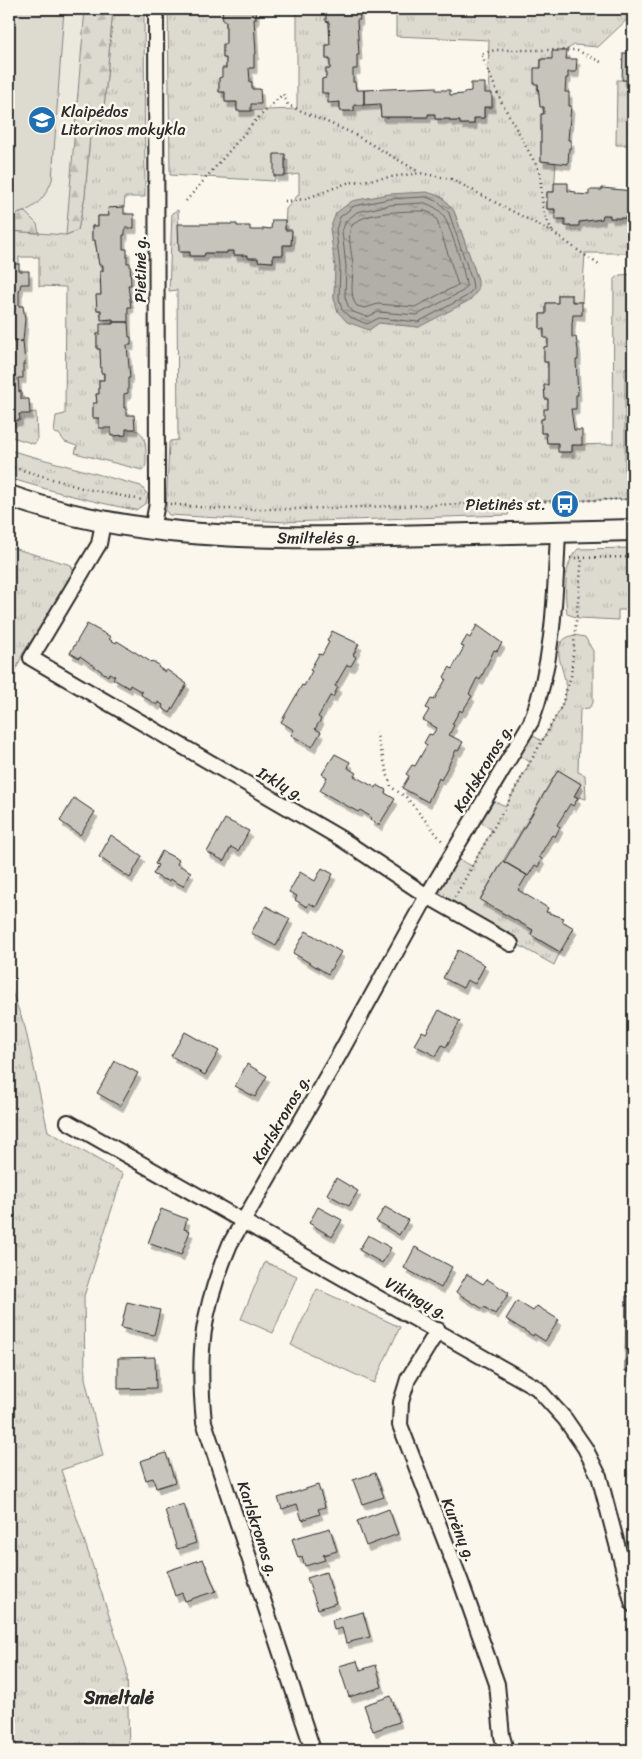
<svg xmlns="http://www.w3.org/2000/svg" width="642" height="1759" viewBox="0 0 642 1759" font-family="Sriracha,sans-serif">
<style>
.built{fill:#ebe8de}
.grass{fill:url(#grass-tufts);stroke:#84827e;fill-rule:evenodd}
.forest{fill:url(#forest-firs);stroke:#84827e}
.pitch{fill:#dddad0;stroke:#84827e}
.water{fill:url(#water-ripples);stroke:#7b7a75}
.lines{fill:none;stroke-linecap:round;stroke-linejoin:round}
.shore{stroke:#61605d;stroke-width:1}
.stream{stroke:#7b7a75;stroke-width:4.5}
.building{fill:#c7c4bc;stroke:#2b2b2b;filter:url(#shadow)}
.street-casing{stroke:#2b2b2b;stroke-width:18}
.secondary-casing{stroke:#2b2b2b;stroke-width:24}
.path{stroke:#2b2b2b;stroke-width:2.5;stroke-dasharray:1 4;stroke-linecap:butt}
.street{stroke:#fbf7ec;stroke-width:14}
.secondary{stroke:#fbf7ec;stroke-width:20}
.labels{text-anchor:middle;dominant-baseline:central;stroke-width:5;stroke-linejoin:round;paint-order:stroke}
.poi-label{font-size:16px;fill:#2b2b2b;stroke:#fbf7ec;text-anchor:start}
.street-label{font-size:16px;fill:#2b2b2b;stroke:#fbf7ec}
.neighbourhood-label{font-size:18px;font-weight:bold;fill:#2b2b2b;stroke:#fbf7ec}
</style>
<defs>
<pattern id="grass-tufts" width="24" height="20" patternUnits="userSpaceOnUse" patternTransform="scale(1.25)"><rect width="24" height="20" fill="#dddad0"/><path d="M3 7l-1-3M5 7V3M7 7l1-3M15 17l-1-3M17 17v-4M19 17l1-3" fill="none" stroke="#bebbb3"/></pattern>
<pattern id="forest-firs" width="22" height="20" patternUnits="userSpaceOnUse" patternTransform="scale(1.25)"><rect width="22" height="20" fill="#dddad0"/><path d="M5 1l3.5 6h-7zM16 11l3.5 6h-7z" fill="#bebbb3"/></pattern>
<pattern id="water-ripples" width="26" height="14" patternUnits="userSpaceOnUse" patternTransform="scale(1.25)"><rect width="26" height="14" fill="#b1afa7"/><path d="M2 4q2-2 4 0t4 0M15 11q2-2 4 0t4 0" fill="none" stroke="#908f88"/></pattern>
<filter id="shadow"><feDropShadow dx="3" dy="5.5" stdDeviation="0" flood-color="#0004"/></filter>
</defs>
<rect width="100%" height="100%" fill="#fbf7ec"/>
<filter id="ink" filterUnits="userSpaceOnUse"><feTurbulence type="fractalNoise" baseFrequency=".02" numOctaves="2"/><feDisplacementMap in="SourceGraphic" scale="10" xChannelSelector="R" yChannelSelector="G"/><feConvolveMatrix kernelMatrix="1 2 1 2 8 2 1 2 1" color-interpolation-filters="sRGB"/></filter>
<g filter="url(#ink)">
<path class="built" d="M9,9H85L66,235L9,231Z
M633,367V477H625V368Z"/>
<path class="grass" d="M113,9H144L145,197H125L124,207L109,208V216H98V226H92V239L95,240L99,264L103,265V271L100,272L101,295H97V310H101V319H113V322L97,334V349H100L104,380H99V394H96L97,403L93,404V418H99L111,428V436L125,435L126,429C144,428 146,439 146,456C146,462 147,467 142,470L75,453L77,446L65,442L59,434L54,433L56,416L65,414L66,287L39,286V257H19V264H9V231L66,235L78,230L85,196L90,135L103,119Z
M168,9H222L223,20L226,21V44L223,45V58H226V68L222,77L219,78V92H225V102H237V111L297,109V9H326V21L329,22L330,45H326V59H330V69H326V78L322,79V92L328,93V102H340V111H354V105L380,104L381,117H427L428,114H435L436,119H450V121H460V124H474V118H484V107H492L488,70L489,40L396,36V9H633V14L598,47L574,45L552,59H541L537,93H540L544,114H541V161L553,162L556,164L554,192H547V209H555V219H565V226H578L579,222L602,219L603,215H610V218H633V253H585L582,302H572V295H558V303H546V314H540V328L544,329V338H548V346L544,347V362H548V385L544,386L545,399H548V409L544,419H541V433H546L547,443H558L559,452H572V445L613,444L614,280L620,275L633,274V367L625,368V477H633V499L513,502L508,515L285,522L169,515L166,511L169,443L170,441L178,440L177,290L169,291L172,213L178,210L180,252H190V256H204L205,253H226L227,251H234V255H248V258H258V261L273,262V255H283V245H291L292,231L285,230L286,209L299,194V174L285,176V154L274,181L170,175ZM442,197L454,211L478,280L419,327L379,323L334,299L335,267Z
M617,80H633V145H616Z
M36,412L37,441L34,444L9,436V421L19,420V414Z
M9,450L141,486L148,495L146,503L136,510C93,502 51,491 9,478Z
M9,547L71,565L75,575L23,653L9,687Z
M633,548V610H618V620L579,618L567,614C565,596 563,562 578,549Z
M574,635L585,637L593,651V703L589,708L580,709L578,772L585,775L586,799L574,796L581,784L558,770L480,899L533,930L531,935L560,952L554,965L440,901L437,894L455,862L460,860L472,866L492,830L479,821L491,800L506,806L530,762L519,755L530,734L542,741C550,726 563,709 566,692C568,672 544,642 574,635Z
M9,984L25,1027L48,1131L123,1174L84,1296L85,1378L103,1456L61,1470L127,1670L129,1750H9Z"/>
<path class="forest" d="M85,9H113L103,119L90,135L85,196L78,230L66,235Z
M25,212L37,224L39,233L9,231V215Z"/>
<path class="pitch" d="M9,9H64L52,180C44,201 31,213 9,215Z
M265,1262L297,1276L273,1333L241,1319Z
M317,1289L400,1327L374,1383L291,1345Z"/>
<path class="water" d="M427,192L442,197L454,211L478,280V290L470,300L419,327L379,323L369,330L347,322L338,312L334,299L335,267L330,229L336,213L352,201L389,194Z"/>
<g class="lines">
<path class="shore" d="M426,197L439,202L449,213L472,281L473,289L467,296L418,322L379,318L367,324L350,317L342,310L339,298L340,267L336,230L340,217L354,206L389,199Z
M425,203C433,206 439,209 444,216C450,227 467,276 466,287L463,291L417,315L378,312L367,317L353,312L348,306L345,297L346,266L342,231L346,221L357,212L390,205Z
M424,211L431,213L437,220L458,285L415,307L378,304L365,308L357,306C349,297 353,280 353,269C353,257 348,242 350,230C354,211 408,211 424,211Z"/>
<path class="stream" d="M9,1718L15,1750"/>
</g>
<path class="building" d="M222,9H256V19H254L256,54H254V68H249L250,82H252V89H260L261,104H251V111H237V102H225V92H219V78L222,77V68H226V58H223V44H226V21H223Z
M326,9L359,10L360,20H357L359,55H357V69H353V82H355L356,90H364V105H354V111H340V102L328,103V93H322V79L326,78V69H330V59H326V45H330L329,22L326,21Z
M552,51H567L566,59H577L576,72H568V78H566L565,92H569V106H571L568,140H571V148H569L568,164L541,161V114H544V107H540L538,84H534V68H541V59H552Z
M623,53H633V80H622Z
M471,83H485V93H492V107H484V118H474V124H460V121H450V119H435V114H428V117H381L380,104L364,105V90L436,87V90H450V95L464,94V92L471,91Z
M274,154H285V176H274Z
M554,183H568V191L576,192V194L589,195V190H602V188L633,191V218H610V215H603L602,219L579,222V226H565V219H555V209H547V192H554Z
M124,207V214H134V228H125V235H123V249H127V263H130L131,285H128L131,307H128V322H113V319L101,320V310H97L96,295H101L100,271H103V265H99L95,240H92V226H98V216H109L108,208Z
M272,220H285V230H292L291,245H283V255H273V262L258,261V258H248V255H234V251H227V253H205L204,256H190V252H179L178,224H237V226H250V230H263V228L271,229Z
M9,264H19V271H29V284H21L19,292V306H23L25,319L23,341L9,342Z
M558,295H572V302H582V315H573L572,324V337H576L578,350V360H576L578,395H576V409H571L574,430H582V445H572V452H558V443H547L546,433H541V419H544V409H548V399H545L544,385H548V362H544V347L548,346V338H544V329H540V314H546V303H558Z
M113,322H128L129,337H131V345H127L130,378H128V393L124,394V408H126V415H134L135,429H126V435L111,436V428H99V418H93V403H97L96,394H99V380H104V373H101L100,349H97V334H100V324H113Z
M23,341L25,364H23V378H18L19,392L21,391V399H29L30,414H19L20,420L9,421V342Z
M87,624L111,637L109,639L116,643L117,641L151,662L152,661L159,665L158,667L165,672L167,670L187,684L170,713L162,708L163,705L158,702L157,705L141,695L142,692L130,685L129,688L113,679L115,676L109,673L108,676L80,656L79,658L70,653Z
M477,625L502,643L497,651L494,650L480,680L477,678L469,694L472,696L462,712L460,710L452,724L454,725L449,735L463,742L458,751L456,750L441,780L439,778L428,802L402,788L409,776L406,774L412,765L415,766L427,745L424,743L429,734L432,735L437,728L423,720L429,710L426,708L431,699L434,700L446,679L444,677L450,667L452,669L464,647L461,646L467,636L470,638Z
M332,631L359,644L353,655L356,657L351,666L347,665L335,686L338,687L333,697L330,696L318,717L321,719L315,729L321,732L312,747L291,735L294,730L281,722L302,685L304,686L312,671L310,670L319,654L322,655L329,642L327,641Z
M335,754L350,762L348,768L356,773L354,776L376,788L377,785L386,790L385,793L395,799L379,825L370,820L371,817L360,810L358,812L320,791L327,777L322,774Z
M558,770L581,784L574,796L578,798L573,806L570,804L557,825L560,827L555,837L552,835L539,857L542,859L538,867L535,865L528,876L504,862Z
M74,798L95,812L80,835L60,821Z
M225,819L249,831L238,851L231,847L224,861L207,852Z
M111,835L142,856L130,878L99,857Z
M162,851L179,860L177,864L191,872L183,886L170,879L169,881L162,879L153,874L158,865L155,864Z
M503,861L527,875L518,890L548,908L546,912L564,918L562,921L574,928L560,952L531,935L533,930L480,900Z
M322,868L333,874L316,907L309,903L307,907L295,900L297,896L289,892L300,872L315,881Z
M266,906L290,919L276,946L251,933Z
M306,931L341,952L328,974L293,953Z
M458,950L485,965L475,984L467,980L463,988L443,978Z
M439,1010L460,1021L446,1047L442,1045L436,1056L414,1045L422,1031L426,1033Z
M185,1032L219,1051L205,1075L171,1056Z
M115,1061L138,1073L120,1106L97,1093Z
M247,1064L267,1076L255,1097L235,1086Z
M336,1178L358,1191L349,1206L327,1194Z
M318,1207L342,1220L332,1237L309,1223Z
M385,1207L408,1220L399,1235L376,1221Z
M161,1209L187,1219L184,1229L190,1231L181,1255L148,1243Z
M368,1235L391,1248L382,1263L359,1250Z
M415,1247L452,1267L441,1288L404,1268Z
M467,1274L483,1284L487,1279L509,1293L495,1314L484,1307L483,1309L456,1292Z
M626,1296H633V1371H625Z
M517,1301L533,1311L537,1306L559,1320L545,1341L534,1334L533,1336L506,1319Z
M127,1302L160,1310L154,1335L121,1328Z
M155,1357L156,1388L118,1389V1358Z
M166,1453L175,1482L156,1488L153,1478L146,1480L140,1461Z
M375,1473L384,1497L362,1504L353,1480Z
M318,1485L325,1507L318,1509L320,1514L302,1520L297,1504L282,1509L278,1498Z
M184,1504L196,1543L177,1549L165,1510Z
M389,1509L398,1534L366,1546L357,1521Z
M330,1528L337,1551L323,1555L325,1560L305,1566L302,1557L298,1558L292,1539Z
M203,1559L216,1591L185,1601L182,1593L175,1596L167,1571Z
M326,1572L336,1603L318,1609L307,1578Z
M363,1612L370,1637L346,1643L342,1628L334,1630L332,1620Z
M357,1661L360,1670L376,1665L382,1687L349,1697L339,1666Z
M391,1696L399,1722L373,1731L364,1705Z"/>
<g class="lines">
<g class="street-casing">
<path id="street" d="M103,522L99,544L31,658L340,838L427,896L511,944
M152,530L157,503V482L156,9
M68,1122L537,1388L565,1419L585,1448L599,1476L633,1605
M438,1330L408,1379L401,1402L400,1425L461,1582L497,1684L502,1736L506,1750
M313,1750L204,1422C197,1351 202,1310 230,1244L339,1055L427,896L531,722C554,661 555,596 558,532"/>
</g>
<g class="secondary-casing">
<g id="secondary">
<path id="s1" d="M9,496C133,540 261,539 391,536C472,534 552,532 633,530"/>
</g>
</g>
<path class="path" d="M186,201L256,120L283,94L288,105L352,133L419,172
M285,201L305,199L347,183L420,173L451,179L552,232L599,265
M552,231L543,211L540,172L501,101L481,54L495,50H576L603,63
M9,466L82,488L142,500
M170,504L218,509H293L633,499
M570,558L633,557
M376,732L391,787L406,797L443,842
M455,897L561,707L571,676L582,558"/>
<use href="#street" class="street"/>
<use href="#secondary" class="secondary"/>
</g>
</g>
<defs>
<g id="school-disc" transform="scale(1.4375)"><circle r="9.5" fill="#1f6fb2" stroke="#fbf7ec"/><path d="M0-5L7-2L0 1L-7-2ZM-4 1L0 2.5L4 1V4Q0 6-4 4Z" fill="#fff"/></g>
<g id="bus-disc" transform="scale(1.4375)"><circle r="9.5" fill="#1f6fb2" stroke="#fbf7ec"/><path d="M-5-6H5V4H4V6H2V4H-2V6H-4V4H-5ZM-3.5-4V0h7V-4ZM-3.5 1.2v1.5H-2V1.2ZM2 1.2v1.5H3.5V1.2Z" fill="#fff"/></g>
</defs>
<g fill-rule="evenodd">
<use href="#school-disc" x="42" y="120"/>
<use href="#bus-disc" x="565" y="504"/>
</g>
<g class="labels">
<g class="poi-label">
<text x="61" y="111">Klaipėdos<tspan x="61" dy="18">Litorinos mokykla</tspan></text>
<text x="546" y="504" text-anchor="end">Pietinės st.</text>
</g>
<g class="street-label">
<text transform="translate(140 269) rotate(-90)">Pietinė g.</text>
<text stroke="none"><textPath href="#s1" startOffset="314">Smiltelės g.</textPath></text>
<text transform="translate(483 768) rotate(-59)">Karlskronos g.</text>
<text transform="translate(281 784) rotate(30)">Irklų g.</text>
<text transform="translate(281 1119) rotate(-60)">Karlskronos g.</text>
<text transform="translate(417 1298) rotate(29)">Vikingų g.</text>
<text transform="translate(258 1529) rotate(72)">Karlskronos g.</text>
<text transform="translate(459 1530) rotate(68)">Kurėnų g.</text>
</g>
<g class="neighbourhood-label">
<text x="119" y="1698">Smeltalė</text>
</g>
</g>
<rect width="642" height="1759" fill="none" stroke="#fbf7ec" stroke-width="30"/>
<rect x="15" y="15" width="612" height="1729" fill="none" stroke="#2b2b2b" stroke-width="2" filter="url(#ink)"/>
</svg>
